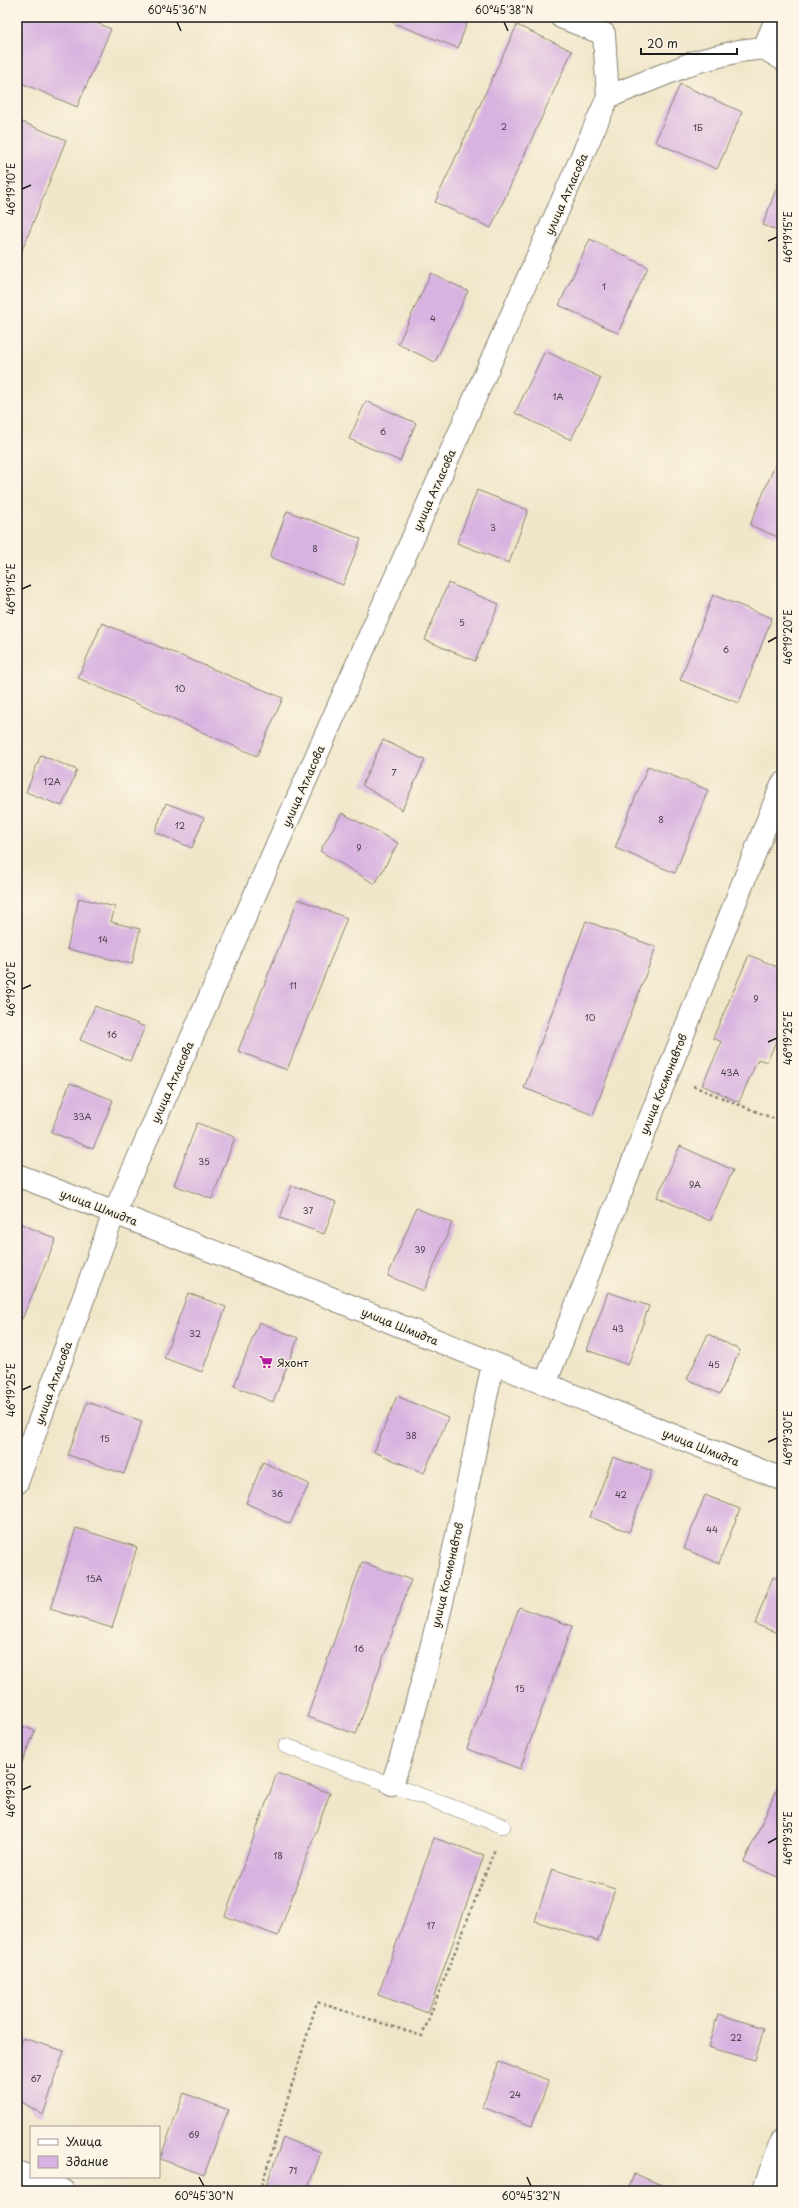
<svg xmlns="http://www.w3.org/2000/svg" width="799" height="2208" viewBox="0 0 799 2208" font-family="'Playpen Sans',sans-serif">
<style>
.building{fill:#d8b2e0}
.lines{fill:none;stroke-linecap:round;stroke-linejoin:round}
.service-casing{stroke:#868172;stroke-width:16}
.minor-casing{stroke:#868172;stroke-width:24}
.path{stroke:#868172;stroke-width:2.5;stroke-dasharray:3 3;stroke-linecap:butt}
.service{stroke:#fff;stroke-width:15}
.minor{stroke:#fff;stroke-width:22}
.ticks{fill:none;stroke:#1c1c1c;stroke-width:1.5}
.labels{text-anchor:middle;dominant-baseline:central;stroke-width:3;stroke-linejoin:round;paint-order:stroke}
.number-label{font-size:9px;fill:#4b424d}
.street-label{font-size:11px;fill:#1c1c1c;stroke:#fcf5e5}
.poi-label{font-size:11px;fill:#1c1c1c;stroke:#fcf5e5;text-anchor:start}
.neatline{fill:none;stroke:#1c1c1c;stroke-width:1.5}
.ticks-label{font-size:10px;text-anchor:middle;fill:#1c1c1c}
</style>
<rect width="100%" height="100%" fill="#fcf5e5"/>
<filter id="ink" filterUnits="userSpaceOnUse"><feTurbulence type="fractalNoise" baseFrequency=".025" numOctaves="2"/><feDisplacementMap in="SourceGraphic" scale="8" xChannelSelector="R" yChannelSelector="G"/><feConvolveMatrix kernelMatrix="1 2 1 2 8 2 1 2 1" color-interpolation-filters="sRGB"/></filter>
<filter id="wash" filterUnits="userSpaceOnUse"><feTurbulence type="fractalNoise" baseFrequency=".012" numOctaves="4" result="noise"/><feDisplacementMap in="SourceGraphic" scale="16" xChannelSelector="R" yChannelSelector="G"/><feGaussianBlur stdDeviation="0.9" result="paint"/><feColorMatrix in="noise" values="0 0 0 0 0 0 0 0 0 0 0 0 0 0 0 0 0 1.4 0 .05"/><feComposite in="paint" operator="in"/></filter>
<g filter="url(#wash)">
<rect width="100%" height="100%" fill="#f0e6c9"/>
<g id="blocks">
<path class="building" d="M17,17H83L111,29L77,107L17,81Z
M396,17H469L458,48L393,23Z
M517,25L572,51L491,228L435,202Z
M680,84L742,112L717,169L655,142Z
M17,120L66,140L17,263Z
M782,172V232L763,225Z
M590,239L648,267L618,333L559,305Z
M431,273L468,291L435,362L398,344Z
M545,351L601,378L571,440L515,413Z
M366,401L416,423L400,461L349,439Z
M782,448V539L750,525Z
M477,490L528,510L509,563L457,543Z
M287,511L361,539L343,585L270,557Z
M448,583L499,604L475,661L425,640Z
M713,595L772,618L739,703L680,680Z
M102,623L283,698L257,756L78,678Z
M383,740L425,760L402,810L362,785Z
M41,755L77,770L62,806L26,792Z
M648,766L708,790L675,873L615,848Z
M166,803L204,818L192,848L155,832Z
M342,813L398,843L375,884L320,851Z
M79,898L115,907L111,922L140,929L132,964L67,949Z
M298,899L347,918L287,1070L238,1051Z
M586,921L656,947L593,1115L524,1088Z
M749,955L782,969V1027L767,1062L758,1059L739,1102L702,1085L722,1042L713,1038Z
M95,1006L145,1027L130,1061L80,1040Z
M70,1083L113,1100L93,1149L51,1132Z
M197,1123L235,1137L212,1199L174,1185Z
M680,1146L733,1170L710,1221L657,1197Z
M292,1185L336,1202L324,1234L280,1218Z
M416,1208L452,1223L424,1291L388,1276Z
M17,1222L56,1239L22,1319L17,1317Z
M608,1292L649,1306L628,1365L587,1350Z
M188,1293L226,1307L202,1372L164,1358Z
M259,1322L298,1338L273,1402L234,1386Z
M708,1334L740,1350L720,1394L687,1379Z
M397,1396L448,1418L424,1473L374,1452Z
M87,1402L142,1421L124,1474L68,1455Z
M613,1457L652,1471L629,1532L590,1517Z
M263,1462L309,1484L290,1524L246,1503Z
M705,1495L740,1509L719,1563L684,1549Z
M76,1528L137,1547L112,1628L50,1609Z
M362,1562L411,1580L356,1734L307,1717Z
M773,1577L782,1581V1635L755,1624Z
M519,1607L572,1626L520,1769L467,1749Z
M17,1724L35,1731L19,1770L17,1769Z
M277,1773L330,1793L278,1936L225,1916Z
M778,1787L782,1789V1879L744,1862Z
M434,1838L484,1855L428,2013L378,1995Z
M552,1869L615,1889L598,1941L535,1921Z
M718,2014L764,2028L755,2060L708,2047Z
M23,2038L64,2051L43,2115L17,2099V2057Z
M499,2062L549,2080L532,2126L482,2107Z
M184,2093L228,2110L204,2175L160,2159Z
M283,2138L321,2152L307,2191L265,2189Z
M634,2174L678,2191H628Z"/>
</g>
</g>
<g filter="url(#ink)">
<use href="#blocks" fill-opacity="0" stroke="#868172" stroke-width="1"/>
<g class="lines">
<g class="service-casing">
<path id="service" d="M286,1746L503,1826"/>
</g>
<g class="minor-casing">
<path id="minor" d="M561,17L604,34L608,97L695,62L739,51L764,48L782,59
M764,48L777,17
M17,1175L276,1276L782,1479
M545,1384L782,784
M17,1483L114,1213L608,97
M392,1785C437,1648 463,1504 493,1364
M17,2172L64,2191
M763,2191L782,2141"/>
</g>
<path class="path" d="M693,1086L782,1122
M260,2191L317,2002L422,2036L495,1849"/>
<use href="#service" class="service"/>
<use href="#minor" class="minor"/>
</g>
</g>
<path class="ticks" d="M177,22L181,31M504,22L508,31M22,189L31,185M768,241L777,237M22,589L31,585M768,642L777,637M22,989L31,985M768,1042L777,1038M22,1390L31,1386M768,1442L777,1438M22,1790L31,1786M768,1843L777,1838M199,2177L204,2186M527,2177L531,2186"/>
<defs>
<g id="supermarket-bare" transform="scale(1.08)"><path d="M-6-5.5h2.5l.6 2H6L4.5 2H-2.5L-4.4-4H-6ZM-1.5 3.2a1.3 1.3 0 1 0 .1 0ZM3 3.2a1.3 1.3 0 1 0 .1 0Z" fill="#b5179e" stroke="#fcf5e5" stroke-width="2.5" paint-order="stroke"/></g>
</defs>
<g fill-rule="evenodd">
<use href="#supermarket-bare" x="266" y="1362"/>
</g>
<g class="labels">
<g class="number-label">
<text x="504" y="126">2</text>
<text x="698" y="127">1Б</text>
<text x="604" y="286">1</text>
<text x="433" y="318">4</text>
<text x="558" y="396">1А</text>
<text x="383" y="431">6</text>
<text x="493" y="527">3</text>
<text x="315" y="548">8</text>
<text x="462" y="622">5</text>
<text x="726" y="649">6</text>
<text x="180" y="688">10</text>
<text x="394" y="772">7</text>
<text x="52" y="781">12А</text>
<text x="661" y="819">8</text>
<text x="180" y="825">12</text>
<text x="359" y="847">9</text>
<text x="103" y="939">14</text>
<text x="293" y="985">11</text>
<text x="756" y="998">9</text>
<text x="590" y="1017">10</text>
<text x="112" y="1034">16</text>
<text x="730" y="1072">43А</text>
<text x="82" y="1116">33А</text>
<text x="204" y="1161">35</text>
<text x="695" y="1184">9А</text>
<text x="308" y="1210">37</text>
<text x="420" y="1249">39</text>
<text x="618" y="1328">43</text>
<text x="195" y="1333">32</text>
<text x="714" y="1364">45</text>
<text x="411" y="1435">38</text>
<text x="105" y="1438">15</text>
<text x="277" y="1493">36</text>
<text x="621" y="1494">42</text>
<text x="712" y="1529">44</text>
<text x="94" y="1578">15А</text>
<text x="359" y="1648">16</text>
<text x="520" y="1688">15</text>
<text x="278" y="1855">18</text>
<text x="431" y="1925">17</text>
<text x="736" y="2037">22</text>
<text x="36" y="2078">67</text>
<text x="515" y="2094">24</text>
<text x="194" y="2134">69</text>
<text x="293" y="2170">71</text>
</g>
<g class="street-label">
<text transform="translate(566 194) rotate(-66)">улица Атласова</text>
<text transform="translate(434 490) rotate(-66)">улица Атласова</text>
<text transform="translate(303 786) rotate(-66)">улица Атласова</text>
<text transform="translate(172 1082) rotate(-66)">улица Атласова</text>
<text transform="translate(663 1084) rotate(-68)">улица Космонавтов</text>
<text transform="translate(99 1207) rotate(21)">улица Шмидта</text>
<text transform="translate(400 1326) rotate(22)">улица Шмидта</text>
<text transform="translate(53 1383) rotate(-70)">улица Атласова</text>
<text transform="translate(701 1447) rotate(22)">улица Шмидта</text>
<text transform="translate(447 1575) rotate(-77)">улица Космонавтов</text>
</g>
<g class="poi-label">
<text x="277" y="1362">Яхонт</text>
</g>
</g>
<rect width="799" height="2208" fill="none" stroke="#fcf5e5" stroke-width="44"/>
<rect x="30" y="2126" width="130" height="52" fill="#fcf5e5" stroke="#a29e95"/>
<rect x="38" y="2139" width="20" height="6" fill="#ffffff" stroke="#a29e95"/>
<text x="66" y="2146" font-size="12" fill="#1c1c1c">Улица</text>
<rect x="38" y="2156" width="20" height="12" fill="#d8b2e0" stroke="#a29e95"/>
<text x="66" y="2166" font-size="12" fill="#1c1c1c">Здание</text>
<path d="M641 48v6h96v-6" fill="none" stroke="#1c1c1c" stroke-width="2"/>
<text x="647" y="48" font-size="12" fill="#1c1c1c" stroke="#fcf5e5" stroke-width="3" paint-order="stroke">20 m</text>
<rect x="22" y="22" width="755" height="2164" class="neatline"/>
<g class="ticks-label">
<text x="177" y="14">60°45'36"N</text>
<text x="504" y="14">60°45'38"N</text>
<text transform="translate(11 189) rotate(-90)" y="4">46°19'10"E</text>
<text transform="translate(788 237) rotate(-90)" y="4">46°19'15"E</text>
<text transform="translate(11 589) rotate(-90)" y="4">46°19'15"E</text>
<text transform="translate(788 637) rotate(-90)" y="4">46°19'20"E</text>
<text transform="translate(11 989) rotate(-90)" y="4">46°19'20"E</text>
<text transform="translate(788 1038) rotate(-90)" y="4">46°19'25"E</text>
<text transform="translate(11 1390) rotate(-90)" y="4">46°19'25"E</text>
<text transform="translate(788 1438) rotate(-90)" y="4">46°19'30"E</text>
<text transform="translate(11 1790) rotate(-90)" y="4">46°19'30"E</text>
<text transform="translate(788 1838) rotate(-90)" y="4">46°19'35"E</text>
<text x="204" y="2200">60°45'30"N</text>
<text x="531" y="2200">60°45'32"N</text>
</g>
</svg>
